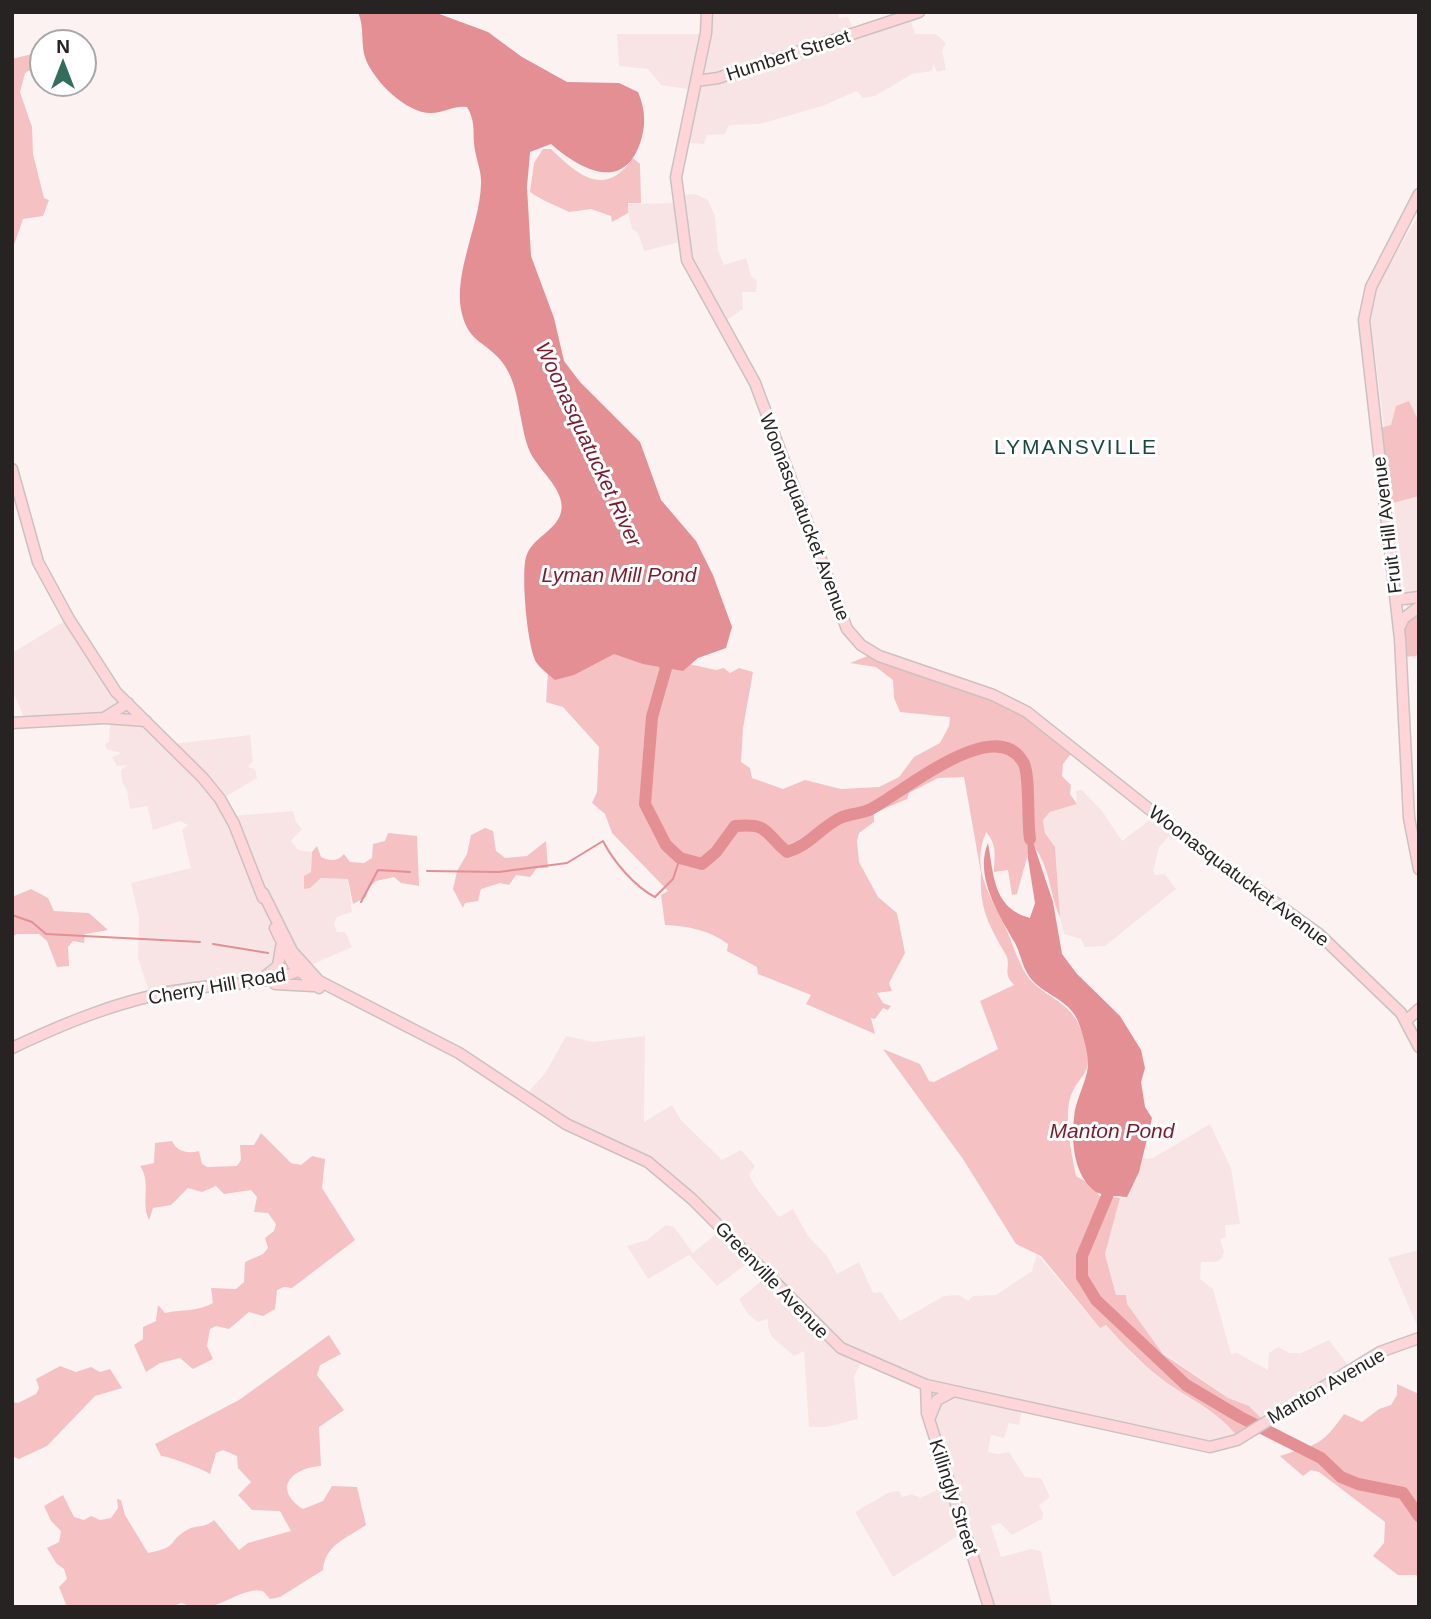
<svg xmlns="http://www.w3.org/2000/svg" width="1431" height="1619" viewBox="0 0 1431 1619" font-family="Arial,sans-serif">
<style>
.built{fill:#f8e4e4}
.green{fill:#f5c1c3}
.water{fill:#e38f94}
.lines{fill:none;stroke-linecap:round;stroke-linejoin:round}
.stream{stroke:#e38f94;stroke-width:2}
.river{stroke:#e38f94;stroke-width:12}
.secondary-casing{stroke:#ccc1c1;stroke-width:13}
.secondary{stroke:#fed5d9;stroke-width:10}
.labels{text-anchor:middle;dominant-baseline:central;stroke-width:6;stroke-linejoin:round;paint-order:stroke}
.street-label{font-size:19px;fill:#272323;stroke:#fff}
.water-label{font-size:21px;font-style:italic;fill:#7c1a2c;stroke:#fff}
.neighbourhood-label{font-size:21px;letter-spacing:2px;fill:#1b4a39;stroke:#fff}
</style>
<rect width="100%" height="100%" fill="#fdf2f2"/>
<path class="built" d="M707,12H838L839,18L848,17L856,35L910,18L915,34H936L946,43L942,50L946,70L937,72L933,63L932,71L912,74L875,96L863,98L857,91L822,106L760,124L729,125L725,134L707,135L704,144L692,143L685,141L693,90L661,85L648,69L619,66L617,34H704Z
M695,194L708,200L715,216L718,250L724,265L746,258L751,276L757,281L756,292H742L743,309L721,324L680,242L644,251L638,233L632,229L626,204L678,203L680,195Z
M1419,214V656L1413,659L1370,315L1380,280Z
M68,619L97,668L172,744L250,735L253,761L248,767L255,769L257,778L222,799L233,816L293,811L296,822L302,829L291,841L298,850L312,852L310,888L321,878L348,879L352,912L337,917L334,923L337,932H345L352,947L304,968L270,978L150,995L138,958L139,918L131,883L191,868L182,830L188,825L180,821L153,830L147,806L130,809L127,790L122,782L121,770L127,765L117,766L112,757L121,753L106,749L105,744L109,742L110,724L27,725L12,689V653Z
M1082,790L1102,811L1122,841L1155,816L1173,832L1159,847L1153,871L1155,875L1165,874L1176,889L1105,946L1085,947L1081,939L1064,934L1060,917L1055,847L1045,833L1043,820L1050,812L1077,804L1076,791Z
M566,1036L593,1042L645,1036L644,1122L672,1105L681,1120L722,1160L741,1150L755,1166L749,1175L755,1186L779,1217L793,1209L808,1236L827,1256L837,1274L859,1262L873,1293L881,1292L900,1321L944,1296L959,1295L968,1301L973,1296L996,1295L1032,1271L1037,1254L1100,1328L1106,1325L1136,1358L1164,1380L1230,1425L1240,1440L1219,1450L1204,1449L1022,1409L1019,1425L1009,1423L1004,1438L991,1435L988,1452L998,1454L1009,1452L1025,1477L1041,1478L1050,1497L1039,1505L1043,1513L1042,1519L1012,1535L1000,1523L991,1526L1001,1557L1031,1549L1041,1551L1052,1607H984L986,1605L964,1532L893,1577L855,1512L890,1492L899,1491L902,1497L912,1494L920,1498L948,1485L921,1387L862,1362L854,1376L858,1419L826,1427H809L804,1351L794,1356L772,1337L768,1328V1319L758,1322L748,1314L739,1299L769,1275L753,1259L717,1286L689,1255L648,1279L627,1246L647,1240L666,1225L674,1227L693,1253L721,1230L644,1162L525,1096L546,1072Z
M1210,1124L1231,1168L1240,1224L1225,1225L1226,1237L1220,1239L1224,1251L1222,1258L1216,1262H1201L1200,1279L1213,1289L1231,1354L1237,1353L1268,1370L1269,1353L1278,1347L1290,1353H1301L1329,1340L1350,1368L1264,1422L1249,1406L1228,1398L1155,1347L1127,1304L1116,1295L1105,1254L1120,1198L1125,1199L1143,1159L1153,1158Z
M1419,1250V1330L1388,1258Z"/>
<path class="green" d="M36,53L35,67L25,73L20,92L32,127L33,154L44,198L49,200L43,216L23,219L14,245L12,59Z
M543,149H551C578,175 605,199 633,158L640,164L641,203H628V213L612,222L611,216L591,209L569,212C555,205 543,201 530,192L534,163Z
M1409,401L1419,422V496L1389,504L1377,429L1391,425L1396,406Z
M1419,604V650L1416,656L1402,657L1397,614Z
M626,650L716,670L724,668L730,673L739,668L753,672L743,728L741,762L750,768L752,778L783,789L805,780L841,789L879,787L899,777L914,757L940,743L949,726L950,717L900,712L894,698L893,680L876,667L850,663L870,655L975,689L1029,716L1073,751L1063,764L1062,776L1071,785L1070,794L1077,804L1050,812L1043,820L1045,833L1055,847L1060,917C1050,895 1050,868 1035,848L1029,850L1017,894L1012,895L1008,870L994,872C994,856 998,846 986,832C969,873 994,899 1008,933C1014,948 1020,968 1031,981C1046,996 1068,1003 1078,1023C1106,1082 1070,1069 1068,1112C1067,1132 1072,1156 1076,1176L1095,1187L1099,1196L1120,1198L1105,1254L1116,1295H1126L1127,1304L1163,1354L1228,1398L1249,1406L1264,1421L1240,1440C1221,1412 1188,1399 1162,1379C1141,1363 1124,1345 1106,1325L1100,1328L1041,1256L1016,1244L963,1159L883,1049L920,1064L929,1081L934,1082L998,1049L980,1001L1014,985C1012,982 1009,980 1008,976C1006,969 1010,963 1006,955C989,925 979,909 981,873L964,777L938,778L909,793L907,799L874,813V822L859,833L857,841L859,862L878,897L897,913L905,953L889,983L892,991L877,993L883,1003L891,1006L888,1010L883,1008L875,1019L871,1018L875,1034L806,1004L811,995L758,974L757,967L727,951L728,944C709,930 688,926 665,925L661,895L668,891L612,833L605,814L592,803L597,792L599,747L563,707L546,702L548,673Z
M485,828L493,831L496,851L505,858L527,856L546,841L548,868H537L530,877L516,875L509,885L500,883L481,889L478,901L465,903L463,908L453,889L457,871L467,854L471,835Z
M388,833L417,836L419,886L401,883L394,877L376,881L368,888L366,897L353,904L348,879L321,878L310,888L304,889V876L311,872L312,852L317,846L321,857C330,861 337,862 344,854L350,862L364,863L372,858L373,844L385,841Z
M31,889L48,898L54,911L89,913L108,930L85,934L84,943L73,941L68,947L69,966L57,967L47,941L39,934H17L12,937V897Z
M261,1133L291,1163L301,1165L312,1156L325,1159L322,1188L355,1240L292,1288L284,1287L277,1290L275,1309L263,1316L249,1312L229,1329L216,1326L210,1329L207,1346L213,1359L193,1369L180,1358L160,1363L146,1372L134,1345L143,1339V1327L156,1321L158,1305L165,1313C182,1309 198,1312 213,1303L211,1288L236,1289L244,1282L245,1262L263,1254L268,1248L265,1238L274,1231L276,1224L268,1213L254,1212L257,1197L251,1190L224,1194L216,1186L202,1192L188,1188L171,1205L153,1208L149,1220C140,1203 152,1183 140,1166L154,1163L155,1143L172,1141C177,1152 188,1154 199,1151L202,1164L207,1167L237,1166L241,1160L240,1145H254Z
M329,1335L341,1354L320,1365L317,1375L344,1410L319,1427L321,1466C291,1468 272,1489 303,1509L323,1501L332,1486L357,1487L366,1525C348,1538 325,1544 323,1570L280,1597L270,1599L263,1591C237,1586 215,1619 182,1603L168,1607H67L59,1587L67,1579L64,1569L56,1563L47,1548L59,1542L61,1531L51,1521L44,1506L63,1495L74,1517L84,1520L91,1516L100,1520L111,1518L118,1508L117,1499L121,1500L125,1515L148,1553C180,1547 167,1541 187,1530C197,1524 204,1529 214,1520L239,1550L248,1543L291,1531L280,1511L252,1510L238,1495L251,1482L238,1468L237,1456L223,1450L216,1453L210,1474C205,1470 168,1456 161,1456L155,1444L239,1400Z
M60,1366L76,1372L91,1367L100,1372L110,1369L122,1388L95,1396L47,1446L19,1459L12,1456V1402L18,1403L36,1394L39,1388L36,1379Z
M1397,1384L1419,1394V1578L1416,1575H1398L1373,1556L1384,1543L1385,1522L1319,1472L1311,1470L1303,1476L1280,1456C1316,1444 1321,1447 1344,1414L1362,1422L1379,1409L1391,1405L1397,1395Z"/>
<path class="water" d="M358,12H434L488,32L522,57L567,82L619,83L638,92C645,108 646,124 641,140C625,193 582,171 551,144L530,152L527,187L531,256L554,318L564,361L580,382L640,442L661,500L696,541L713,575L732,627L726,648L698,658L683,671L643,664L614,654L574,675L555,680C549,675 540,668 536,662C527,646 521,574 526,557C532,537 557,531 561,512C566,490 539,471 530,452C518,424 521,386 502,362C487,342 469,343 462,314C452,274 480,226 481,184C482,171 475,157 474,143C473,129 475,120 467,107C453,105 444,113 431,113C406,113 375,82 366,60C360,45 365,28 358,12Z
M1027,824L1053,902L1062,954L1077,974L1120,1016L1141,1050L1145,1068L1141,1082L1145,1107L1152,1118L1139,1172L1127,1197C1118,1196 1103,1196 1096,1192C1074,1177 1071,1142 1074,1118C1075,1100 1086,1084 1088,1066C1089,1055 1082,1030 1077,1019C1068,1000 1046,995 1033,981C1022,969 1022,957 1015,943C999,915 974,876 988,843C994,876 993,908 1030,918L1035,903L1028,859Z"/>
<g class="lines">
<path class="stream" d="M427,871L499,872L567,863L603,841C613,861 635,887 655,897L673,879L680,858
M361,902L378,870L410,872
M12,915L32,922L46,934L200,942
M213,944L268,953"/>
<path class="river" d="M661,656L666,668L652,717L645,804L666,845L680,858L702,864L716,852L735,826C770,823 763,832 787,852C809,846 820,828 840,818C850,813 862,814 871,809C902,793 998,711 1024,764C1030,776 1027,821 1030,839
M1111,1179L1108,1194L1082,1256V1277L1096,1300L1186,1385L1240,1417L1321,1458L1341,1477L1358,1484L1403,1493L1419,1516"/>
<g class="secondary-casing">
<path id="secondary" d="M707,12L706,33L676,177L687,260L755,383L847,629L861,645L879,656L993,695L1027,712L1183,836L1319,934L1401,1013L1419,1047
M696,81L718,78L919,12
M1419,194L1371,287L1364,320L1400,639L1409,818L1419,869
M12,469L38,562L69,619L116,692L203,778L220,799L234,824L263,898
M1396,600L1419,597
M1399,628L1404,618L1419,607
M105,718L146,721
M12,723L104,718L128,703
M263,893L292,951L319,981L459,1053L566,1124L648,1162L692,1199L841,1348L926,1385L1210,1447L1237,1440L1380,1352L1419,1338
M275,928L293,965L319,988
M259,981L278,966L281,947
M275,984L313,986
M1407,1020L1419,1009
M12,1048C65,1023 116,1002 174,991C216,983 261,987 301,970
M926,1385L927,1413L989,1607
M930,1417L937,1400L952,1392"/>
</g>
<use href="#secondary" class="secondary"/>
</g>
<g class="labels">
<g class="street-label">
<text transform="translate(788 55) rotate(-18)">Humbert Street</text>
<text transform="translate(805 517) rotate(69)">Woonasquatucket Avenue</text>
<text transform="translate(1387 525) rotate(-97)">Fruit Hill Avenue</text>
<text transform="translate(1239 876) rotate(37)">Woonasquatucket Avenue</text>
<text transform="translate(217 986) rotate(-10)">Cherry Hill Road</text>
<text transform="translate(772 1280) rotate(46)">Greenville Avenue</text>
<text transform="translate(1326 1386) rotate(-30)">Manton Avenue</text>
<text transform="translate(954 1497) rotate(72)">Killingly Street</text>
</g>
<g class="water-label">
<text transform="translate(589 444) rotate(65)">Woonasquatucket River</text>
<text x="619" y="574">Lyman Mill Pond</text>
<text x="1112" y="1130">Manton Pond</text>
</g>
<g class="neighbourhood-label">
<text x="1076" y="446">LYMANSVILLE</text>
</g>
</g>
<rect width="1431" height="1619" fill="none" stroke="#272323" stroke-width="28"/>
<g transform="translate(63 63)"><circle r="33" fill="#ffffff" stroke="#a9a7a7" stroke-width="2"/>
<path d="M0-5L12 26L0 18L-12 26Z" fill="#336e58"/>
<text y="-10" font-size="19" font-weight="bold" text-anchor="middle" fill="#272323">N</text>
</g>
</svg>
